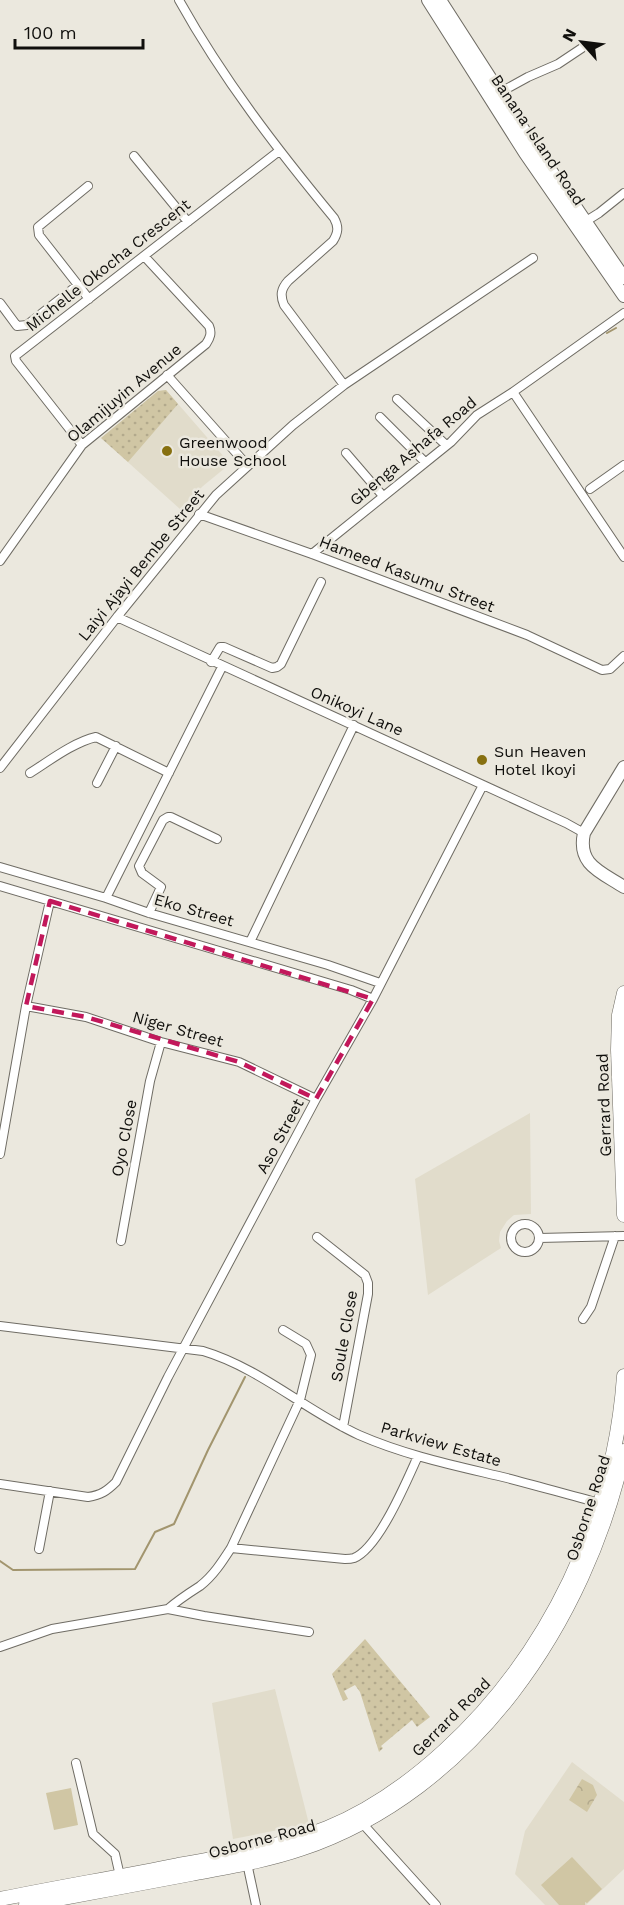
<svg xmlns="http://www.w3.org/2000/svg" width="624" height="1905" viewBox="0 0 624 1905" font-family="'Work Sans',sans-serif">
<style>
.built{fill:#e1dccb}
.grass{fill:url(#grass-dots)}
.park{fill:url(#park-crowns)}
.garden{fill:#d0c6a4}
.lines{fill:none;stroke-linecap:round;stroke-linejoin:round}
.stream{stroke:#a2956e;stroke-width:2}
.street-casing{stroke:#6f6c64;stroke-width:10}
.secondary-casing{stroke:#6f6c64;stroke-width:14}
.primary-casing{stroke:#6f6c64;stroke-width:15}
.street{stroke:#fff;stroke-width:8}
.secondary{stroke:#fff;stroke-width:12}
.primary{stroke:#fff;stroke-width:14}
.marked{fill:none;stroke:#c2185b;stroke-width:4.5;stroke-dasharray:12 8;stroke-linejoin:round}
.poi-dot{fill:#877010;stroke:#ebe8de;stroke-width:2}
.labels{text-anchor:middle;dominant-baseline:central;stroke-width:5;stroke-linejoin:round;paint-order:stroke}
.street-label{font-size:16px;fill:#100f0c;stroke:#ebe8de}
.poi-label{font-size:16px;fill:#100f0c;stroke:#ebe8de;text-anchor:start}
</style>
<defs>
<pattern id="grass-dots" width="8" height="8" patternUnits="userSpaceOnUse" patternTransform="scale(1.5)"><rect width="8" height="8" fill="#d0c6a4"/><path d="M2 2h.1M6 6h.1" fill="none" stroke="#b2a98c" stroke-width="1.8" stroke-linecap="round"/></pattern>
<pattern id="park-crowns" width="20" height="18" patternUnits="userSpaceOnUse" patternTransform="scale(1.5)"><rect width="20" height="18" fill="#d0c6a4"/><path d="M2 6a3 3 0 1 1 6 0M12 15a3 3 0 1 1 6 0" fill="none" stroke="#b2a98c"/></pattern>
</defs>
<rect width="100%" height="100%" fill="#ebe8de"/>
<path class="built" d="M166,390L225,458V468L203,486L180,509L101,438L158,391Z
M530,1113L531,1214L514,1215L507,1221L500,1232L499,1241L501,1248L428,1295L415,1179Z
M275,1689L309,1824L233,1839L212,1703Z
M572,1762L624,1802V1869L586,1905H545L515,1874L525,1831Z"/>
<path class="grass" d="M166,390L178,404L128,462L101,438L158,391Z
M365,1639L430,1717L417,1727L412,1720L381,1746L383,1748L379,1752L360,1692L355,1685L344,1691L348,1699L343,1701L332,1674Z"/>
<path class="park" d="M582,1779L593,1785L597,1795L587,1812L569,1800Z"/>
<path class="garden" d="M71,1788L78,1825L54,1830L46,1793Z
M572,1857L602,1889L587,1903L585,1902V1905H559L541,1885Z"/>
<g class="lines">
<path class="stream" d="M607,333L616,328
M0,1561L13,1570L135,1569L155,1532L174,1524L208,1450L245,1377"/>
<g class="street-casing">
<path id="street" d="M179,0C223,79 277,149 334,218C339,227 338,233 333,241L288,281C281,289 280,295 284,305L344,385
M499,93L528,77L558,64L582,48
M134,156L188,222
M88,186L38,227L39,235L89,299
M583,223L599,213L624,193
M0,303L17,326L27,325L78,285
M167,375L247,465
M513,392L624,557
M397,399L446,445
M380,417L425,462
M82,445L16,361L15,356L279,151
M346,453L383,496
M590,489L624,465
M199,514L312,554L527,635L602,670L610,669L624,656
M312,554L451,442L477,415L513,392L624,313
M0,561L82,445L206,344C210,338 212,333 209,326L145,257
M117,617L566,823L584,833
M211,662L220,647H224L272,668L277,667L281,664L321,582
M0,768L117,617L216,495L293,425L344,385L533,258
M30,773C49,761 74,742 96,737L169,773
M97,783L116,746
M0,867L106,898L149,913L328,965L380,983
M0,886L351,990L373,999
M106,898L222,667
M149,913L161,887L142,873L139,866L163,820L168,817H171L217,839
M250,942L354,725
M26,1006L86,1017L161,1042L239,1062L316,1099
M0,1154L26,1006L50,901
M511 1238a14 14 0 1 1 28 0a14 14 0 1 1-28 0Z
M317,1237L365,1275L368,1283V1294L343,1427
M539,1238L624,1236
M121,1241L150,1081L161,1042
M583,1319L591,1307L615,1236
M0,1326L203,1351C260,1368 306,1411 359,1435C407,1456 457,1466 507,1478C538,1486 569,1495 600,1503
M0,1484L88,1497C101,1495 107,1491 116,1482L168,1377L316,1099L373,999L483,785
M231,1548L345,1559C348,1559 351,1559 354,1558C379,1548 407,1480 418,1456
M39,1549L50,1491
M168,1609C178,1600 189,1593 200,1586C213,1576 222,1562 231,1548L300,1400L311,1355L306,1344L283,1330
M0,1647L52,1629L168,1609L204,1616L309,1632
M76,1763L93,1834L115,1854L120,1876
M362,1823L436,1905
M247,1863L256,1905"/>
</g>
<g class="secondary-casing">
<path id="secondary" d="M428,0L525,153L624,296
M440,0L532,143L624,278
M624,767L584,833C577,865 601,872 624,887"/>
</g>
<g class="primary-casing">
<path id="primary" d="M624,993L619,1015L618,1050L624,1215
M0,1899C59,1887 119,1877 178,1865C229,1856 279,1847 327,1828C371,1810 410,1782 444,1751C549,1655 614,1518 624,1376
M26,1905C81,1895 136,1884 191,1874C228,1867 266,1861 301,1849C473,1791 586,1622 624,1451"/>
</g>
<use href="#street" class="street"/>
<use href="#secondary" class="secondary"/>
<use href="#primary" class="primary"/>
</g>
<path class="marked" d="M50,901L373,999L316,1099L239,1062L86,1017L26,1006Z"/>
<g class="poi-dot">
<circle cx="167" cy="451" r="6"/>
<circle cx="482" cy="760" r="6"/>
</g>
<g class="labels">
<g class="street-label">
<text transform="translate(538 140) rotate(56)">Banana Island Road</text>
<text transform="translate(108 265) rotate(-38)">Michelle Okocha Crescent</text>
<text transform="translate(124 393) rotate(-40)">Olamijuyin Avenue</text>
<text transform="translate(413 451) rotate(-40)">Gbenga Ashafa Road</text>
<text transform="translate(141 565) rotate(-51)">Laiyi Ajayi Bembe Street</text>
<text transform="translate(407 574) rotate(21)">Hameed Kasumu Street</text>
<text transform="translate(357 711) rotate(24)">Onikoyi Lane</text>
<text transform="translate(194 910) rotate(16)">Eko Street</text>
<text transform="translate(178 1029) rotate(16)">Niger Street</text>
<text transform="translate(604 1105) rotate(-92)">Gerrard Road</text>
<text transform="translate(280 1136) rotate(-62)">Aso Street</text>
<text transform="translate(124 1138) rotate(-79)">Oyo Close</text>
<text transform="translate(344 1336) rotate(-80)">Soule Close</text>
<text transform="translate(441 1444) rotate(16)">Parkview Estate</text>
<text transform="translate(588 1508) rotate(-72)">Osborne Road</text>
<text transform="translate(451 1717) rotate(-45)">Gerrard Road</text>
<text transform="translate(262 1839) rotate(-15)">Osborne Road</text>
</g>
<g class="poi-label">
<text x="179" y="442">Greenwood<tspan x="179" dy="18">House School</tspan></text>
<text x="494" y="751">Sun Heaven<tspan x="494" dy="18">Hotel Ikoyi</tspan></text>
</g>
</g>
<g transform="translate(582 42) rotate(298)" stroke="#ebe8de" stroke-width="4.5" paint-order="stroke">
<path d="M0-4.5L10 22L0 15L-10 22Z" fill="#100f0c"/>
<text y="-9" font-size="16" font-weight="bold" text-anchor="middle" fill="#100f0c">N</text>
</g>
<path d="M15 39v9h128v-9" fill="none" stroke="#100f0c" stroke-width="3"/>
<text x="24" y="39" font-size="18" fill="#100f0c" stroke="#ebe8de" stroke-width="4.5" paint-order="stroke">100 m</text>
</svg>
